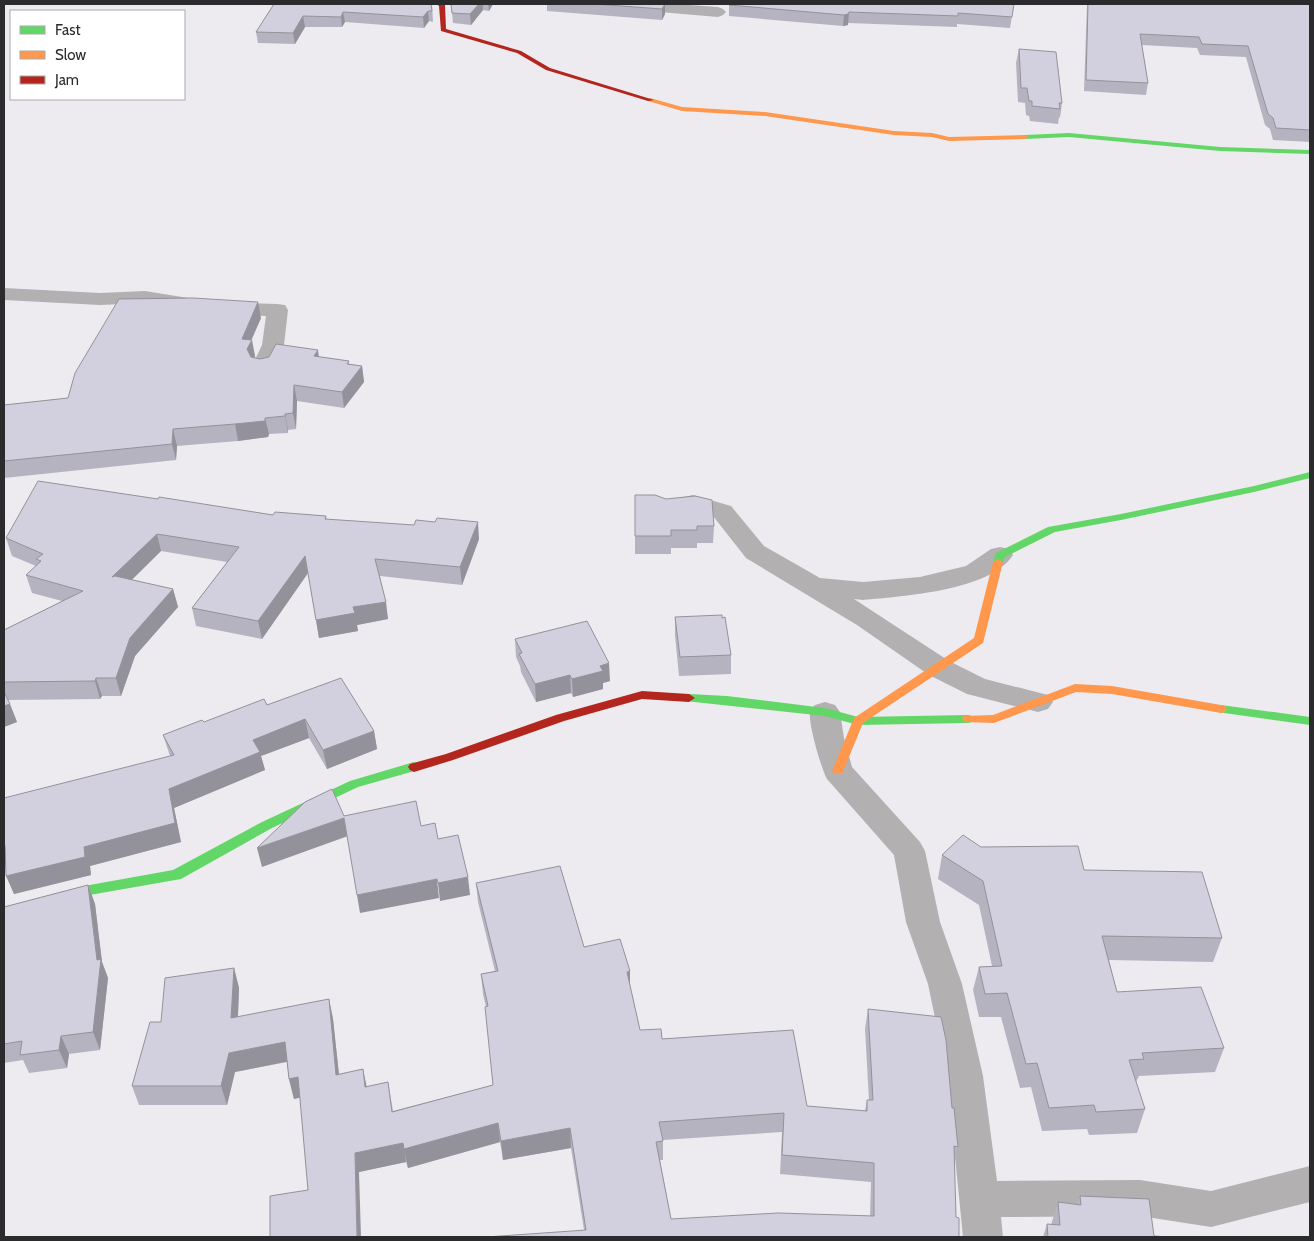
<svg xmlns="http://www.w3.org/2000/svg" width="1314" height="1241" viewBox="0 0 1314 1241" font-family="Cabin,sans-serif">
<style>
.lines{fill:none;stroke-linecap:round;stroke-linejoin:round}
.street{fill:#b2b0b1;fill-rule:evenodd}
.fast{fill:#63d668;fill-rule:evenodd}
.slow{fill:#ff974d;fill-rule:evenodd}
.jam{fill:#b3261e;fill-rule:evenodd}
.wall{fill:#b5b3bf;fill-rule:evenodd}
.shaded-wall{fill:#93929b}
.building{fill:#d2d0de;stroke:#93929b;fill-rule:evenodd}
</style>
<rect width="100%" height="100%" fill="#edebf0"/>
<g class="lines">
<path class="street" d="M617,4H676L718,7L723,9L726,12L723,15L718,17L625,9L620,7Z
M4,288L100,293L145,291L213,302L277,304L285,305L288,310L284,345L271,371L263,373L255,371L252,366L262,345L266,316L213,314L145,303L100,305L4,300Z
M693,495L731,506L764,546L820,578L863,582L920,577L966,566L991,549L1000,547L1009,549L1013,555C990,591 903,596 863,600L854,599L949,661L985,679L1048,695L1053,702L1048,709L1038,712L967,694L929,675L857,625L746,558L713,516L692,511L678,513L669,510L665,505L669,500Z
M825,702L835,705L840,712L844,738L852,767L920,842L925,851L940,922L962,984L983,1076L997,1181L1140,1180L1211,1191L1310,1166V1202L1211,1227L1140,1216L1001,1217L1003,1237H963L947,1076L928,984L906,922L894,855L827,779C821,768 808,723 810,712C811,709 813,707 815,705Z"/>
<path class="fast" d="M1069,133L1220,147L1310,150V154L1220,151L1069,137L1025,139L1021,137L1025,135Z
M1310,472V478L1254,492L1121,520L1055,532L1005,557L1002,564L998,565L993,562L996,553L1048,527L1121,514L1254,486Z
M689,694L727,696L825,708L858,717L968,715L972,716L974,719L972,722L968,723L858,725L825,716L685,701L683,698Z
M1221,705L1310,717V725L1217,712L1215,709L1217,706Z
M414,762L418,764L420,767L418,770L358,787L272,828L181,879L84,896L4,917V907L84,886L173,870L262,822L350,781Z"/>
<path class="slow" d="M650,98L682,107L765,112L894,131L932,133L949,137L1025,135L1029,137L1025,139L949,141L932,137L894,135L765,116L682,111L648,101V99Z
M998,559L1003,562L983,643L863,723L842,774H834L832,771L854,718L974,638L993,562Z
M1075,684L1112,686L1221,705L1225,706L1227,709L1225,712L1221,713L1112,694L1076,692L994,723L964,722L962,719L964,716L993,715Z"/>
<path class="jam" d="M437,4L445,5L446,29L521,51L550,68L654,100L648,101L546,70L517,53L441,31L439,6Z
M642,691L689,694L695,698L689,702L642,699L564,721L453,760L414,772L410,770L408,767L410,764L446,754L556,715Z"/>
</g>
<path class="wall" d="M274,4H432L433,22L429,21L424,28L345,22L342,27H305L295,44L258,43L256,32Z
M451,4H493L489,11L483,10L471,25L453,23Z
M547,4H665V14L662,20L547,11Z
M729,4H1014L1010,28L957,24V27L848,23V25L843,26L729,16Z
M1087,4H1310V142L1273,140L1270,129L1265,125L1246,57L1200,55L1197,48L1142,45L1148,83L1146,95L1084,91Z
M1019,49L1062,103L1060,118L1059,117L1058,124L1030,121L1029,116L1026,115L1025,103L1018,102L1016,63Z
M261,318L251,340L255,356L254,357L260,359L319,357L349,361V364L362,366L364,382L344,408L297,401L296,429L288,430V433L269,434L268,437L238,441L177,446L176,460L4,478V405L68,398Z
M635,495L714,526L713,543H697V548H671V554H635Z
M158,499L273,515L326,516L327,520L479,539L462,585L380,576L388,619L357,625L358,631L319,638L308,573L262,639L196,626L192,608L227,562L161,551L132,580L173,589L178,607L135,656L121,696H102L100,699L8,700L17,722L4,727V630L62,601L32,593L26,575L36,566L12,556L6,538Z
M675,617L731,655V674L679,676L675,635Z
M515,639L610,681L603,683V689L573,697L571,693L536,702L521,672L520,666L516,657Z
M267,705L374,731L377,749L327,769L309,738L261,756L265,770L174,808L181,842L90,866L91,875L14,894L6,865H4L170,756L163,735Z
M981,847L1084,870L1222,938L1213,962L1109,960L1117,992L1224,1048L1215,1072L1139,1076L1136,1082L1145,1109L1137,1133L1089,1135L1087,1129L1042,1131L1031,1087L1020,1088L1001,1017H979L973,990L979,967L992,966L979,905L938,879L942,855Z
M476,883L584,947L630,971V985L640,1030L662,1039L807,1106L865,1111L867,1100H869L865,1029L868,1009L952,1108L958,1147L954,1165L956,1217L584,1230L571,1148L503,1160L500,1142L408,1168L406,1162L359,1172L308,1190L300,1097L294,1099L289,1079L287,1062L235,1072L227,1105H139L132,1086L161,1022L234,968L239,988L238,1017L329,999L333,1019L339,1074L363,1069L366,1087L388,1082L393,1111L493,1085L486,1007L483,994L481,974L495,971L478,902ZM782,1132L780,1174L871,1182L870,1216L671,1219L660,1160H663V1140Z
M88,885L95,904L102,962L108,978L100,1050L69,1054L67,1068L29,1073L23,1060L4,1063V907Z
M1080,1196L1154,1236L1170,1237H1043L1047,1224L1051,1225L1058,1202L1077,1204Z"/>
<path class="shaded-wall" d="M479,4H483V10L471,25L470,14Z
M488,4H493L489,11Z
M665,4V14L662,20V9Z
M428,11L429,21L424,28L423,17Z
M343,12L345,22L342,27L341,17Z
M849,12L848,25L843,26L844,15Z
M303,16L305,27L295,44L293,33Z
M258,302L261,318L251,341L252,340L255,356L250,365L242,339Z
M318,350L320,366L314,356Z
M362,366L364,382L344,408L342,392Z
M294,385L297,401L296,429L293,413Z
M285,414L288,430V433L285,416Z
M265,418L269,434L268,437L238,441L235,424Z
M173,429L177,446L176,460L172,444Z
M478,522L479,539L462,585L460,567Z
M157,534L161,551L117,594L112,577Z
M305,556L308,573L262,639L258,621Z
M173,589L178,607L135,656L121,696L116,678L130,638Z
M386,602L388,619L357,625L358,631L319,638L316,620L353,607Z
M609,663L610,681L603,683V689L573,697L572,679L600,666Z
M570,675L571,693L536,702L535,684Z
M96,678L102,696L100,699L95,681Z
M10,704L17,722L4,727V706Z
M305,719L309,738L261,756L265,770L174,808L181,842L90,866L91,875L14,894L6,876L84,847L169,789L253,740Z
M374,731L377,749L327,769L323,750Z
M344,818L348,836L262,867L257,848Z
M4,845H5L12,863L4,865Z
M468,877L470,895L440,901L438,883Z
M437,879L439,898L360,913L357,895Z
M88,885L95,904L102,962L108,978L100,1050L93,1032L97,960Z
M234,968L239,988L237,1038L231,1018Z
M630,971V991L627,972Z
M329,999L333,1019L341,1094L336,1075Z
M61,1036L69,1054L67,1068L59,1050Z
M285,1042L290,1061L235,1072L227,1105L221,1086L229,1053Z
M363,1069L367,1088L365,1087Z
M298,1077L303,1097L294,1099L289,1079Z
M498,1123L500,1142L408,1168L404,1149Z
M570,1128L571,1148L503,1160L501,1141Z
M403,1143L406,1162L359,1172L361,1237H357L355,1153Z"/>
<path class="building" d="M274,4H431L432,11H428L423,17L343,12L341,17L303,16L293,33L256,32Z
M451,4H479L470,14L452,13Z
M594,4H665L662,9Z
M730,4H1014L1012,17L958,13V16L849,12L848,14L844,15L729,5Z
M1088,4H1310V130L1276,128L1273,118L1268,114L1248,46L1202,44L1199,37L1140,34L1148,83L1086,80Z
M1019,49L1056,52L1062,103H1059L1060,109L1032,106V101H1029L1027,88H1021Z
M193,298L258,302L242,339L252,340L247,349L251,357L260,359L269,357L276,344L318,350L314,356L349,361L347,364L362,366L342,392L294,385L293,413L285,414V416L265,418V421L235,424L173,429L172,444L4,461V405L68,398L75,373L119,299Z
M38,481L158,499L159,497L273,515L275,512L326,516L325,519L414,525L416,520L435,522L437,518L478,522L460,567L375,559L386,602L353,607L355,613L316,620L305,556L258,621L192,608L239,547L157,534L112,577L115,576L173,589L130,638L116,678H96L95,681L4,682V630L83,591L26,575L41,561L36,559L43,554L6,538Z
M635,495H655L666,499L695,496L712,500L714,526H697V530H671V536H635Z
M722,615V618L725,617L731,655L680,657L675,617Z
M587,621L609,663L600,666L603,671L572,679L570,675L535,684L519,654L522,653L515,639Z
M341,678L374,731L323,750L305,719L253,740L260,752L169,789L175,823L84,847L85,857L6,876L5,845H4V798L174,755L163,735L202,720L204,722L264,699L267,705Z
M4,692L10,704L4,706Z
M332,789L344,816L416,801L421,826L435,823L438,839L458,835L468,877L438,883L437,879L357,895L344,818L257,848L305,802Z
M963,835L981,847L1078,846L1084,870L1202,872L1222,938L1102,936L1117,992L1201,987L1224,1048L1142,1053L1144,1059L1129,1060L1145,1109L1096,1112L1094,1105L1049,1108L1037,1063L1026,1064L1007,993L985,994L979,967L1002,966L983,881L942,855Z
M560,866L584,947L620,939L630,971L627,972L640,1030L661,1029L662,1039L793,1030L807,1106L867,1111V1100H873L868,1009L941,1017L946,1040L952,1108H954L958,1147L954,1146L956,1217L959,1218V1237H486L586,1230L570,1128L501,1141L498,1123L404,1149L403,1143L355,1153L357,1237H270V1196L308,1190L298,1077L289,1079L285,1042L229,1053L221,1086H132L150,1022H161L165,978L234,968L231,1018L329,999L336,1075L363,1069L365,1087L388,1082L392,1112L493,1085L485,1007L488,1006L481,974L498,971L476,883ZM784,1113L782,1155L874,1163V1216L778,1213L671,1219L656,1142L663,1141L659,1122Z
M88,885L97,960L101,959L93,1032L61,1036L59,1050L20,1055L22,1041L4,1044V907Z
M1080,1196L1149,1199L1154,1236L1170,1237H1048L1047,1224L1060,1225L1058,1202L1081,1205Z"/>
<rect width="1314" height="1241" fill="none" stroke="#2b2a2d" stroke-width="10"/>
<rect x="10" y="10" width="175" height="90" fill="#ffffff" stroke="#aaaaab"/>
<rect x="20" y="26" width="25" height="8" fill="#63d668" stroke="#aaaaab"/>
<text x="55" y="35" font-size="15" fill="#2b2a2d">Fast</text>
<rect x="20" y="51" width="25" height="8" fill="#ff974d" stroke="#aaaaab"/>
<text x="55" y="60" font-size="15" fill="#2b2a2d">Slow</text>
<rect x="20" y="76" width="25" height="8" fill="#b3261e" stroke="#aaaaab"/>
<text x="55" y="85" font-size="15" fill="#2b2a2d">Jam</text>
</svg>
